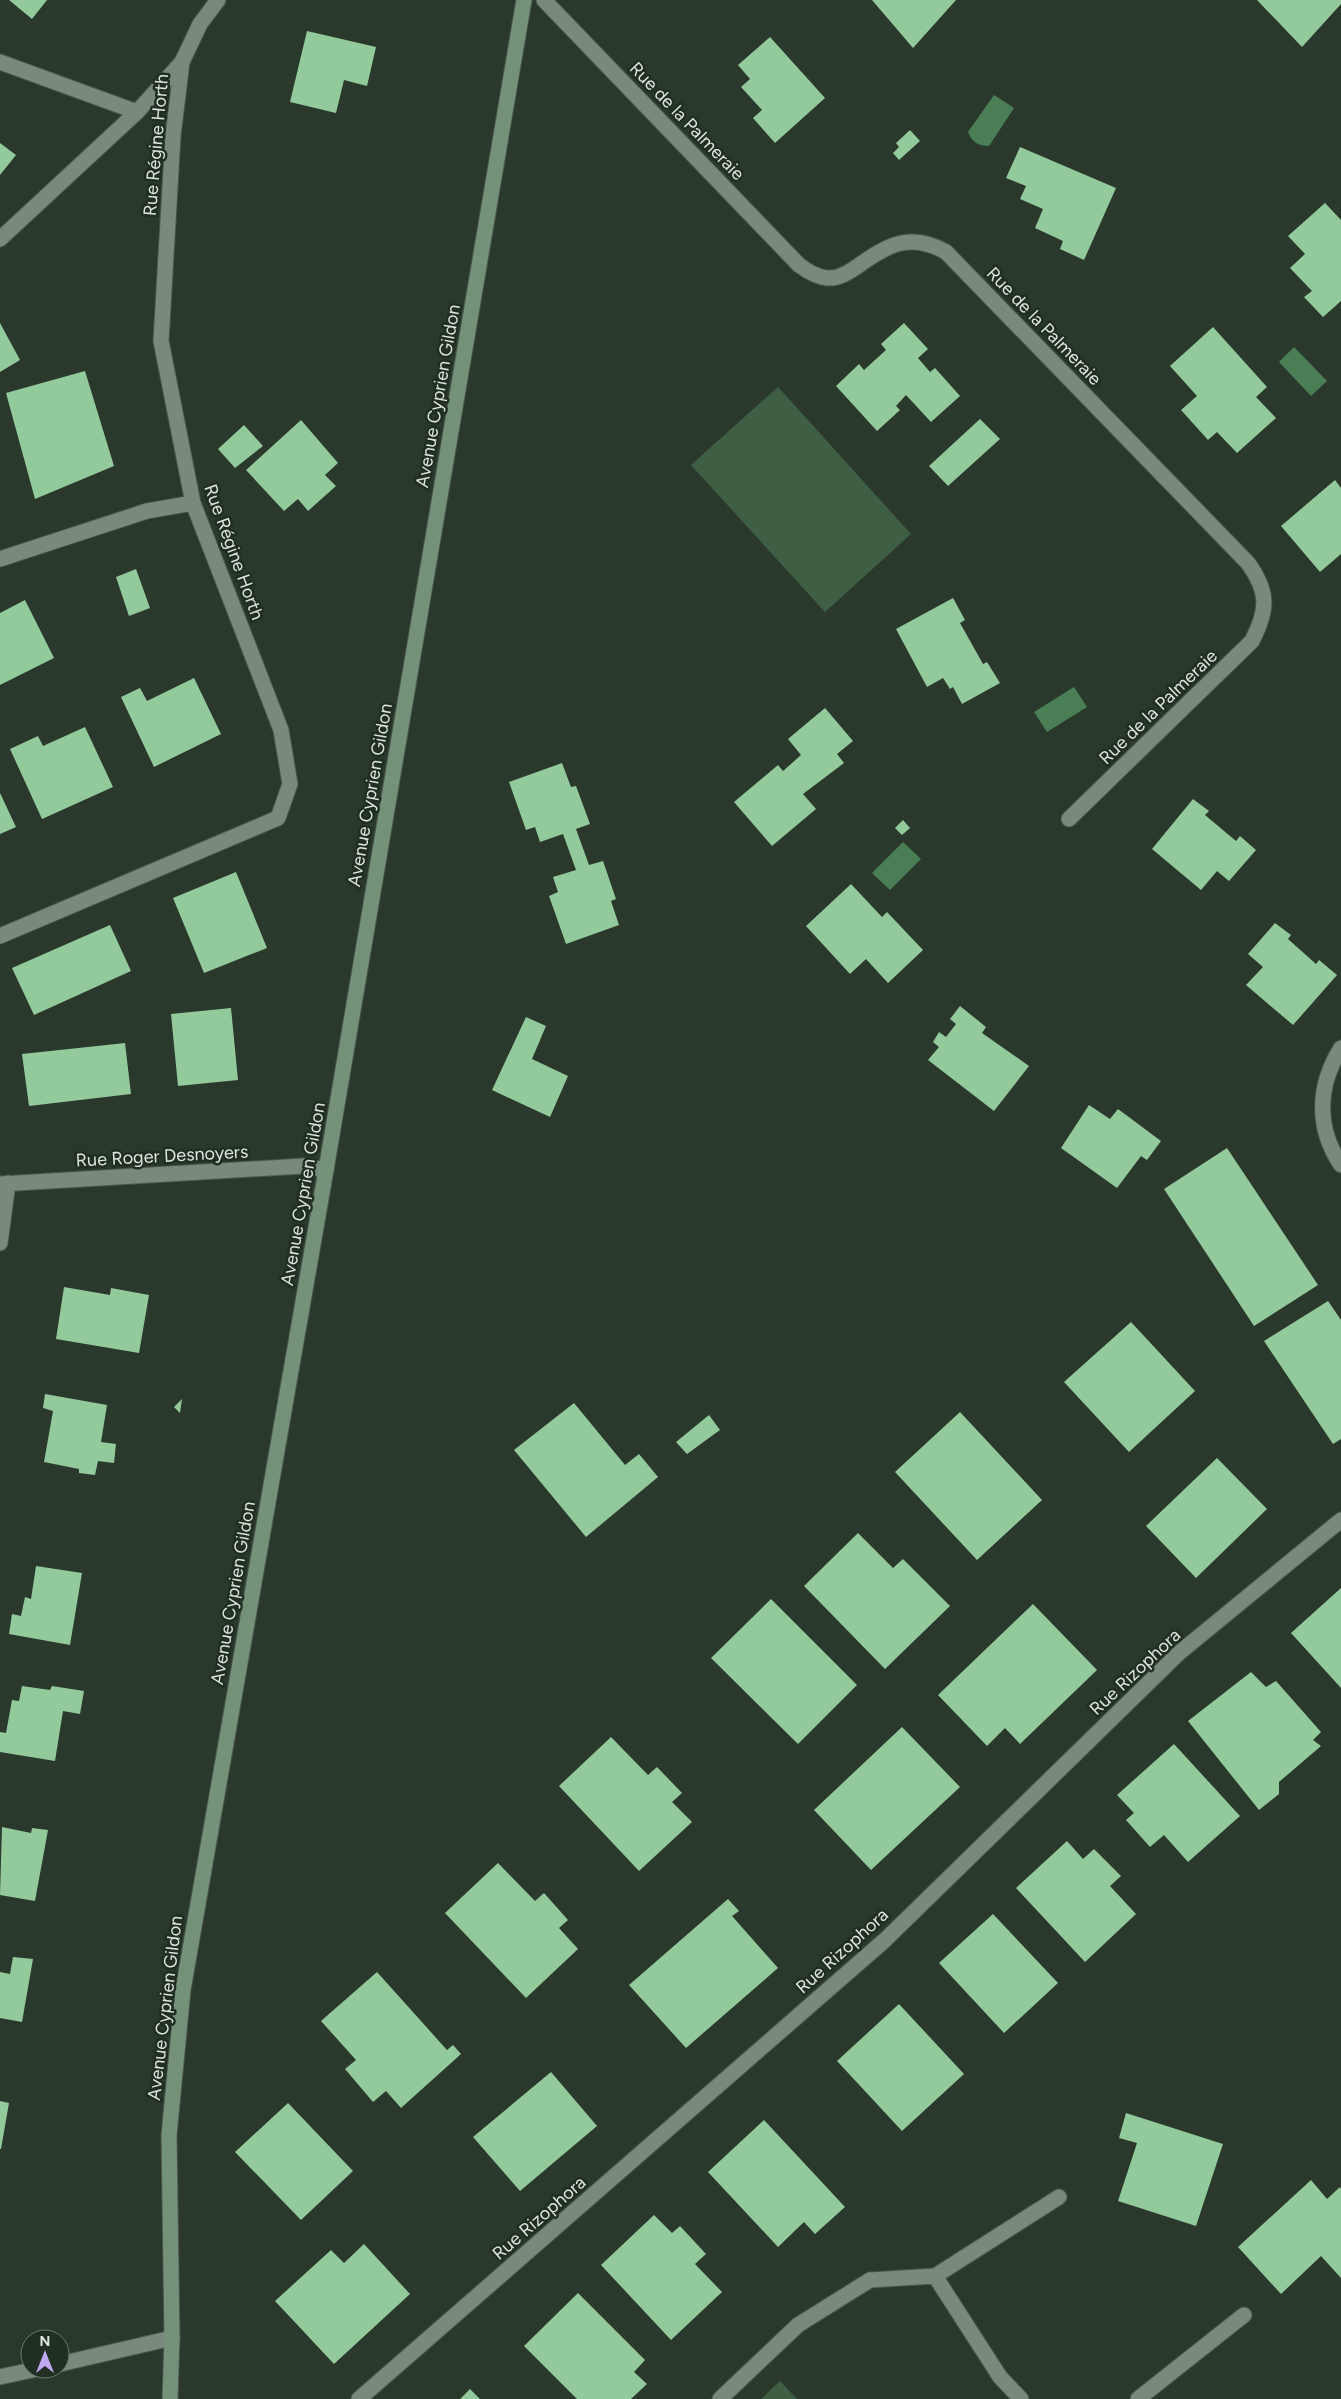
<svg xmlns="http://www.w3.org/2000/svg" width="1341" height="2399" viewBox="0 0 1341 2399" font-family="Figtree,sans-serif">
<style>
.green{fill:#3f5f45}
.water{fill:#4a7f55}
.building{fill:#93ca9c}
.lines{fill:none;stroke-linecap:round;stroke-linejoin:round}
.lane-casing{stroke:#4c574d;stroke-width:17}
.street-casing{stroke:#4c574d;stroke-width:17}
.secondary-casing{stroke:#4c574d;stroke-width:17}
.lane{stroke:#798a7c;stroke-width:15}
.street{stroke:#798a7c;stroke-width:15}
.secondary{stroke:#739279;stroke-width:15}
.labels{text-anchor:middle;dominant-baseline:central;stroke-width:5;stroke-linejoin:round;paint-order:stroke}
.street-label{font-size:18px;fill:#dde6de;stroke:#212f23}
</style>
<rect width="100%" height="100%" fill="#2b392d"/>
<path class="green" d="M778,387L911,534L825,612L691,465Z
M780,2381L797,2399H761Z"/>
<path class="water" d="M994,95L1014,108L989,146C978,146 972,142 968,132Z
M1294,347L1327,381L1311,396L1279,362Z
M1074,687L1087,707L1047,732L1034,712Z
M903,842L921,859L890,890L872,873Z"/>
<path class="building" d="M9,0H47L32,19Z
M872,0H956L913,48Z
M1257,0H1341V4L1302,47Z
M307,31L376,47L367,86L344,80L336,113L290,102Z
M770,37L825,98L775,143L753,118L762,110L741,87L750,79L738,65Z
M910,130L920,141L899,160L893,153L899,147L896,143Z
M0,143L16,155L0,175Z
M1020,147L1116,188L1084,260L1060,249L1063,241L1035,228L1043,209L1020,199L1026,186L1006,178Z
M1325,203L1341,220V301L1323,317L1304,297L1312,291L1290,268L1305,254L1288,236Z
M0,323L20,360L0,372Z
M904,323L928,349L918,358L930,372L935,368L960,396L931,422L906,395L896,406L900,410L877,431L836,386L859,364L864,370L886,350L881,344Z
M1213,327L1267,387L1256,397L1276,418L1237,453L1217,432L1208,440L1181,410L1197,396L1170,366Z
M85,371L114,466L35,499L6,393Z
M980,419L1000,439L948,486L929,466Z
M301,420L338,463L325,475L336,486L308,511L298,499L284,511L246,470Z
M244,425L263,446L235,468L218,449Z
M1335,480L1341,488V554L1320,572L1281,526Z
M136,569L150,608L129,616L116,577Z
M953,598L965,620L960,623L983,664L987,662L1000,683L962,704L953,687L950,689L943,678L927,687L896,629Z
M25,600L54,658L0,685V613Z
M194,678L221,734L154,767L121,697L140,688L147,701Z
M825,708L853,741L837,754L844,763L803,794L816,809L772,846L734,802L778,765L783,771L801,755L788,739Z
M85,727L113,787L42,819L10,749L38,736L43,746Z
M562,763L571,787L576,786L590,824L576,829L589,865L603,861L616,899L611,901L619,925L566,944L549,896L558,892L553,877L576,870L563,834L540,842L535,827L526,830L509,782Z
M0,793L16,827L0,834Z
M1193,799L1209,811L1205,815L1236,841L1240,836L1256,850L1229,881L1217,871L1201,890L1152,849Z
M903,820L910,828L902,835L895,828Z
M236,872L267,948L204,973L173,898Z
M851,884L882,917L887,912L923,950L888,983L866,959L850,974L806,926Z
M1275,923L1291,935L1288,939L1316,964L1319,960L1337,975L1293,1025L1246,985L1263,967L1248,954Z
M110,925L131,971L34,1015L12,968Z
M960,1006L986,1027L982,1033L1029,1066L994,1111L928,1060L939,1047L933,1042L939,1032L946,1037L956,1024L950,1019Z
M231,1008L238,1080L178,1086L171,1014Z
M526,1017L546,1026L532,1059L568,1076L550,1117L492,1090Z
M125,1043L131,1094L29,1106L22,1054Z
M1089,1105L1110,1119L1118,1109L1161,1141L1147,1160L1141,1156L1117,1188L1061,1148Z
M1227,1148L1318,1285L1254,1326L1164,1189Z
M64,1287L110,1295L111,1288L149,1295L139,1353L56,1339Z
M1328,1301L1341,1320V1439L1333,1444L1264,1341Z
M1131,1322L1195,1391L1129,1452L1064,1382Z
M45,1394L107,1405L101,1442L116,1444L114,1463L98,1461L95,1475L79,1473V1469L44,1462L53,1411L43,1408Z
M182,1399L180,1413L174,1407Z
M574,1403L625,1465L639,1454L658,1477L586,1537L514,1450Z
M960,1412L1042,1500L977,1560L895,1472Z
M709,1415L720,1430L687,1454L676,1442Z
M1217,1458L1267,1509L1196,1578L1146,1526Z
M858,1533L893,1568L903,1559L950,1606L885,1669L804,1586Z
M36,1566L82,1573L70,1645L9,1634L12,1614L21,1616L25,1597L31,1599Z
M1341,1588V1688L1291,1633Z
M771,1599L857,1685L798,1744L711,1658Z
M1033,1604L1097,1670L1020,1744L1005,1728L987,1746L938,1695Z
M1251,1672L1266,1687L1276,1681L1321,1732L1313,1740L1321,1746L1279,1782V1794L1259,1810L1188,1721Z
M22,1686L50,1690L52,1686L84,1691L80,1714L63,1711L55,1761L0,1752V1732L6,1733L12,1700L19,1701Z
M902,1727L960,1787L871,1870L814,1810Z
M611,1737L648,1775L657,1767L682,1793L672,1802L692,1822L639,1871L559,1786Z
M1174,1744L1240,1816L1188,1862L1164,1835L1150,1847L1126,1820L1134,1813L1117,1795Z
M2,1827L31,1833L32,1828L48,1830L35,1901L0,1895Z
M1067,1841L1083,1859L1094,1849L1121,1876L1110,1886L1136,1914L1085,1962L1016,1888Z
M498,1863L535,1901L544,1893L568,1920L559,1928L578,1949L526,1998L445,1913Z
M728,1899L739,1911L732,1916L778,1968L686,2048L629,1985Z
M993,1914L1058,1983L1004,2033L939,1963Z
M13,1957L33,1959L22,2022L0,2018V1972L10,1974Z
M377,1972L447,2050L453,2045L461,2054L401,2108L386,2091L373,2102L345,2069L356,2060L321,2021Z
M899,2004L964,2074L902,2131L837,2061Z
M551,2072L597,2126L520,2191L473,2137Z
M0,2101L9,2103L1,2149H0Z
M288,2103L353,2171L301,2220L235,2152Z
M1126,2113L1223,2144L1196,2226L1118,2201L1137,2143L1119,2138Z
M764,2120L845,2207L815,2234L804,2222L778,2247L708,2172Z
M1311,2180L1327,2199L1340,2187L1341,2189V2278L1321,2256L1281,2294L1238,2247Z
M654,2215L672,2233L680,2226L706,2254L695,2264L722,2292L671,2340L601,2265Z
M364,2244L410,2294L334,2364L275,2301L331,2250L344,2263Z
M578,2293L645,2360L634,2372L647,2384L631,2399H577L524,2346Z
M470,2389L480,2399H460Z"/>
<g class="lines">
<g class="lane-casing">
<path id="lane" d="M0,559L147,511L193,503
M935,2276L1000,2377L1021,2399
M720,2399L798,2325L870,2280L935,2276L1059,2197
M1138,2399L1244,2315"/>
</g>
<g class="street-casing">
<path id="street" d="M544,0L799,265C807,271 817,277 827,278C839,279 849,272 858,266C888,244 911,232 946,252L1248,563C1269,592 1268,610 1252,641L1069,819
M0,62L137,112
M0,239L137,112L182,62
M0,936L278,818L290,784L281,730L193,503L161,341L173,136L182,62L200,24L218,0
M1341,1048C1317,1086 1316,1128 1341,1165
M0,1184L303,1166L326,1170
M0,1243L8,1183
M60,2364L172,2338
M0,2377L37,2369
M359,2399L885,1940L1179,1653L1341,1520"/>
</g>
<g class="secondary-casing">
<path id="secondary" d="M170,2399L172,2338L169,2135L183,1990L326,1170L524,0"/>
</g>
<use href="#lane" class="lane"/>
<use href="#street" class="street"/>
<use href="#secondary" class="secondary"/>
</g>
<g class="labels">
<g class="street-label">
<text transform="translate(687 121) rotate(46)">Rue de la Palmeraie</text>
<text transform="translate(156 145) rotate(-85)">Rue Régine Horth</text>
<text transform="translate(1044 326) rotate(46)">Rue de la Palmeraie</text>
<text transform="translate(438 396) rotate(-80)">Avenue Cyprien Gildon</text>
<text transform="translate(234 552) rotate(70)">Rue Régine Horth</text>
<text transform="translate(1158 707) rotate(-44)">Rue de la Palmeraie</text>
<text transform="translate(370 795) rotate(-80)">Avenue Cyprien Gildon</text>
<text transform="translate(162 1156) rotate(-3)">Rue Roger Desnoyers</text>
<text transform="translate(303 1194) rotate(-80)">Avenue Cyprien Gildon</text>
<text transform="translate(233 1593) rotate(-80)">Avenue Cyprien Gildon</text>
<text transform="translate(1135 1672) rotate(-43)">Rue Rizophora</text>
<text transform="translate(842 1951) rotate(-42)">Rue Rizophora</text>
<text transform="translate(165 2008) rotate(-83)">Avenue Cyprien Gildon</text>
<text transform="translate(539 2218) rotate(-41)">Rue Rizophora</text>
</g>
</g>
<g transform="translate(45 2354)"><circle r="24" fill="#212f23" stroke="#6c786e"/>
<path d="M0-4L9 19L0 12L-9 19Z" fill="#c1a8f3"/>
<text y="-8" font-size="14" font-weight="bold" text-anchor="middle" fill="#dde6de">N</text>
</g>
</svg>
